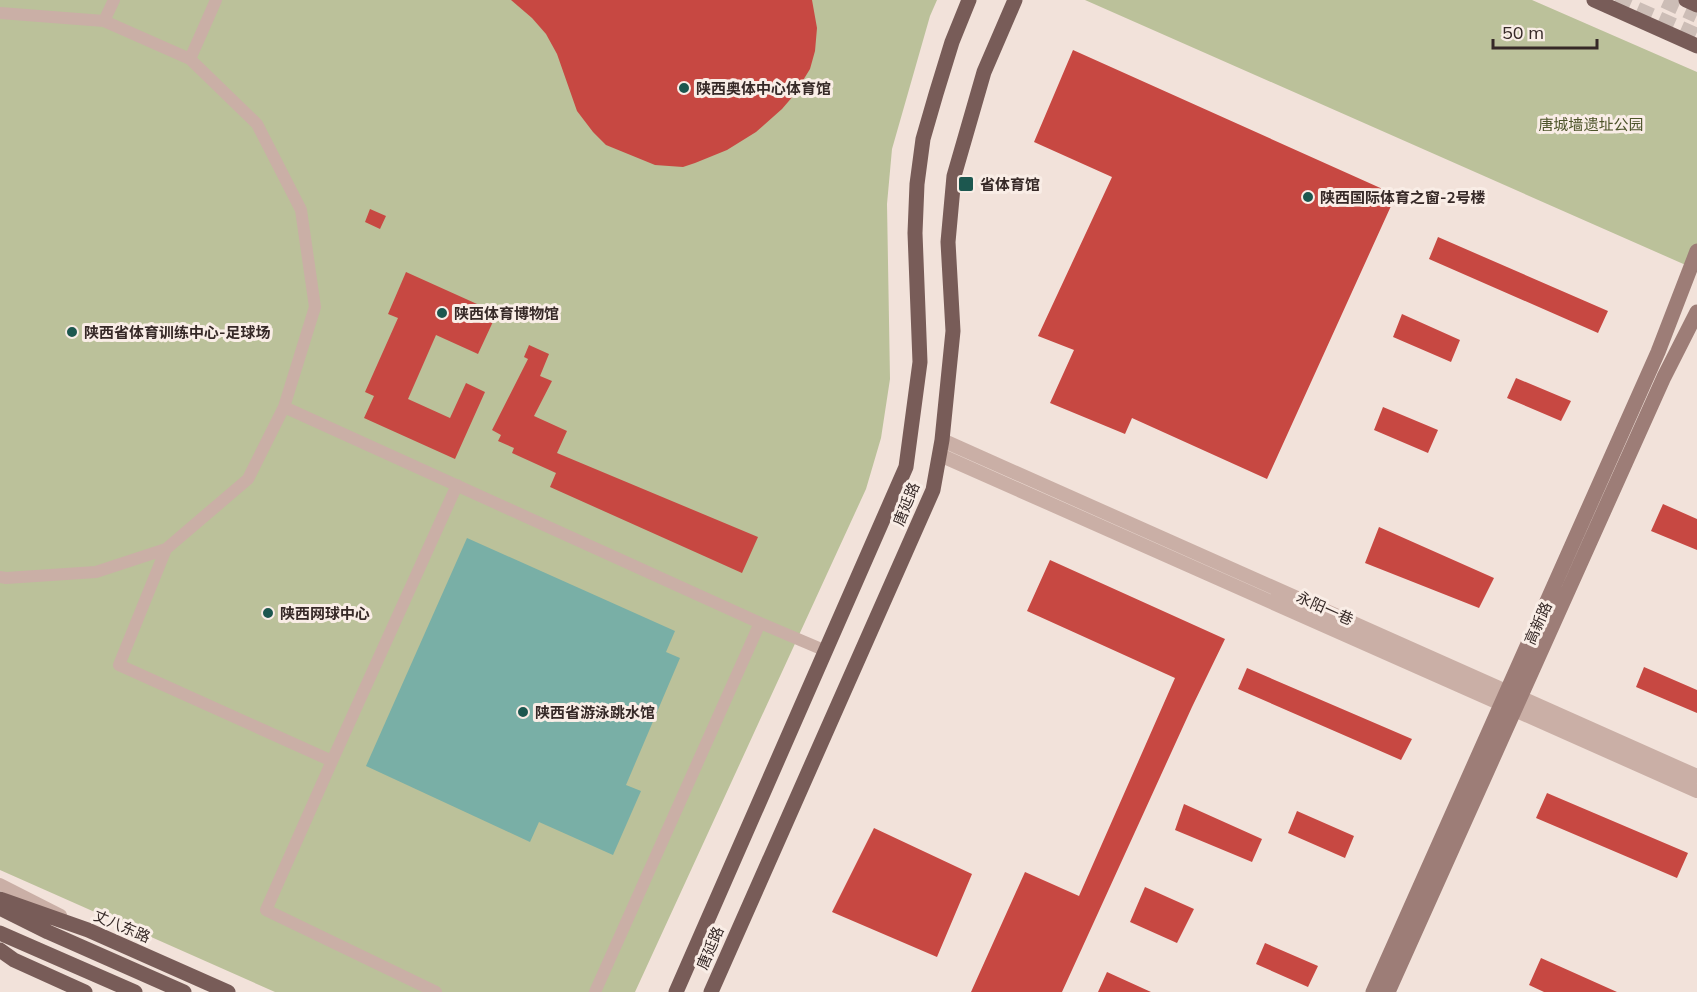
<svg xmlns="http://www.w3.org/2000/svg" width="1697" height="992" viewBox="0 0 1697 992" font-family="Mulish,'Noto Sans SC',sans-serif">
<style>
.green{fill:#bbc19a}
.water{fill:#79afa6}
.building{fill:#c74842}
.lines{fill:none;stroke-linecap:round;stroke-linejoin:round}
.trunk-tunnel{stroke:#ccbdb6;stroke-width:16;stroke-dasharray:16 8;stroke-linecap:butt}
.minor{stroke:#caafa6;stroke-width:12}
.tertiary{stroke:#caafa6;stroke-width:14}
.secondary{stroke:#9d7d77;stroke-width:15}
.primary{stroke:#785c58;stroke-width:15}
.poi-dot{fill:#1c574f;stroke:#f9ede6;stroke-width:2}
.labels{text-anchor:middle;dominant-baseline:central;stroke-width:6;stroke-linejoin:round;paint-order:stroke}
.poi-label{font-size:15px;font-weight:bold;fill:#362927;stroke:#f9ede6;text-anchor:start}
.park-label{font-size:15px;fill:#4d542a;stroke:#f9ede6}
.street-label{font-size:15px;fill:#362927;stroke:#f9ede6}
</style>
<rect width="100%" height="100%" fill="#f2e2da"/>
<path class="green" d="M0,0H937L930,16L892,149L887,204L890,379L881,438L866,489L635,992H275L0,870Z
M1085,0H1532L1697,72V270Z"/>
<path class="water" d="M467,538L675,631L666,652L680,658L626,785L641,791L613,855L539,822L530,842L366,766Z"/>
<path class="building" d="M511,0H812L817,28L815,51L810,69L794,95L782,109L756,132L727,150L695,163L683,167L655,165L606,145L593,132L577,111L557,54L546,34L532,18Z
M1073,50L1396,195L1267,479L1132,418L1125,434L1050,403L1074,350L1038,336L1112,177L1034,142Z
M370,209L386,216L380,229L365,222Z
M1438,237L1608,311L1598,333L1429,259Z
M406,272L497,313L478,354L436,335L408,399L450,418L466,383L485,392L455,459L364,418L374,396L365,392L398,318L388,314Z
M1402,314L1460,340L1451,362L1393,337Z
M529,345L549,354L540,376L552,381L534,416L567,431L557,453L758,537L742,573L550,487L556,473L512,453L514,448L498,441L501,435L492,430L528,359L524,357Z
M1516,378L1571,401L1561,421L1507,398Z
M1383,407L1438,430L1428,453L1374,430Z
M1663,504L1697,519V550L1651,531Z
M1379,527L1494,578L1479,608L1365,563Z
M1050,560L1225,639L1192,707L1062,992H971L1025,872L1079,896L1175,678L1027,611Z
M1644,667L1697,690V713L1636,687Z
M1247,668L1412,739L1401,760L1238,689Z
M1547,793L1688,853L1677,878L1536,818Z
M1184,804L1262,839L1252,862L1175,830Z
M1297,811L1354,836L1345,858L1288,833Z
M874,828L972,874L937,957L832,912Z
M1145,887L1194,909L1177,943L1130,922Z
M1265,943L1318,966L1308,987L1256,964Z
M1541,958L1617,992H1544L1529,985Z
M1107,972L1151,992H1098Z"/>
<g class="lines">
<path class="trunk-tunnel" d="M1615,0L1697,36
M1664,0L1697,15"/>
<path class="minor" d="M0,13L104,21L190,59L257,124L301,210L315,307L284,407L248,479L166,549L96,572L6,578L0,577
M104,21L114,0
M190,59L216,0
M284,407L760,623L595,992
M166,549L119,665L332,761L266,910L436,992
M760,623L826,651
M332,761L457,485
M0,884L61,915"/>
<path class="tertiary" d="M942,440L1697,776
M940,455L1697,791"/>
<path class="secondary" d="M1373,992L1658,352L1697,251
M1388,992L1664,377L1697,312"/>
<path class="primary" d="M1594,0L1697,46
M1686,0L1697,5
M0,899L88,930L228,992
M0,908L48,932L184,992
M0,933L135,992
M0,950L14,960L85,992
M676,992L906,467L920,362L915,233L917,184L923,139L936,94L952,42L969,0
M711,992L933,490L942,440L953,331L948,242L954,176L984,72L1015,0"/>
</g>
<g class="poi-dot">
<circle cx="684" cy="88" r="6"/>
<rect x="958" y="176" width="16" height="16" rx="3"/>
<circle cx="1308" cy="197" r="6"/>
<circle cx="442" cy="313" r="6"/>
<circle cx="72" cy="332" r="6"/>
<circle cx="268" cy="613" r="6"/>
<circle cx="523" cy="712" r="6"/>
</g>
<g class="labels">
<g class="poi-label">
<text x="696" y="88">陕西奥体中心体育馆</text>
<text x="980" y="184">省体育馆</text>
<text x="1320" y="197">陕西国际体育之窗-2号楼</text>
<text x="454" y="313">陕西体育博物馆</text>
<text x="84" y="332">陕西省体育训练中心-足球场</text>
<text x="280" y="613">陕西网球中心</text>
<text x="535" y="712">陕西省游泳跳水馆</text>
</g>
<g class="park-label">
<text x="1591" y="124">唐城墙遗址公园</text>
</g>
<g class="street-label">
<text transform="translate(906 504) rotate(-68)">唐延路</text>
<text transform="translate(1325 608) rotate(24)">永阳一巷</text>
<text transform="translate(1538 623) rotate(-66)">高新路</text>
<text transform="translate(122 926) rotate(23)">丈八东路</text>
<text transform="translate(710 948) rotate(-67)">唐延路</text>
</g>
</g>
<path d="M1493 39v9h104v-9" fill="none" stroke="#362927" stroke-width="3"/>
<text x="1502" y="39" font-size="18" fill="#362927" stroke="#f9ede6" stroke-width="4.5" paint-order="stroke">50 m</text>
</svg>
